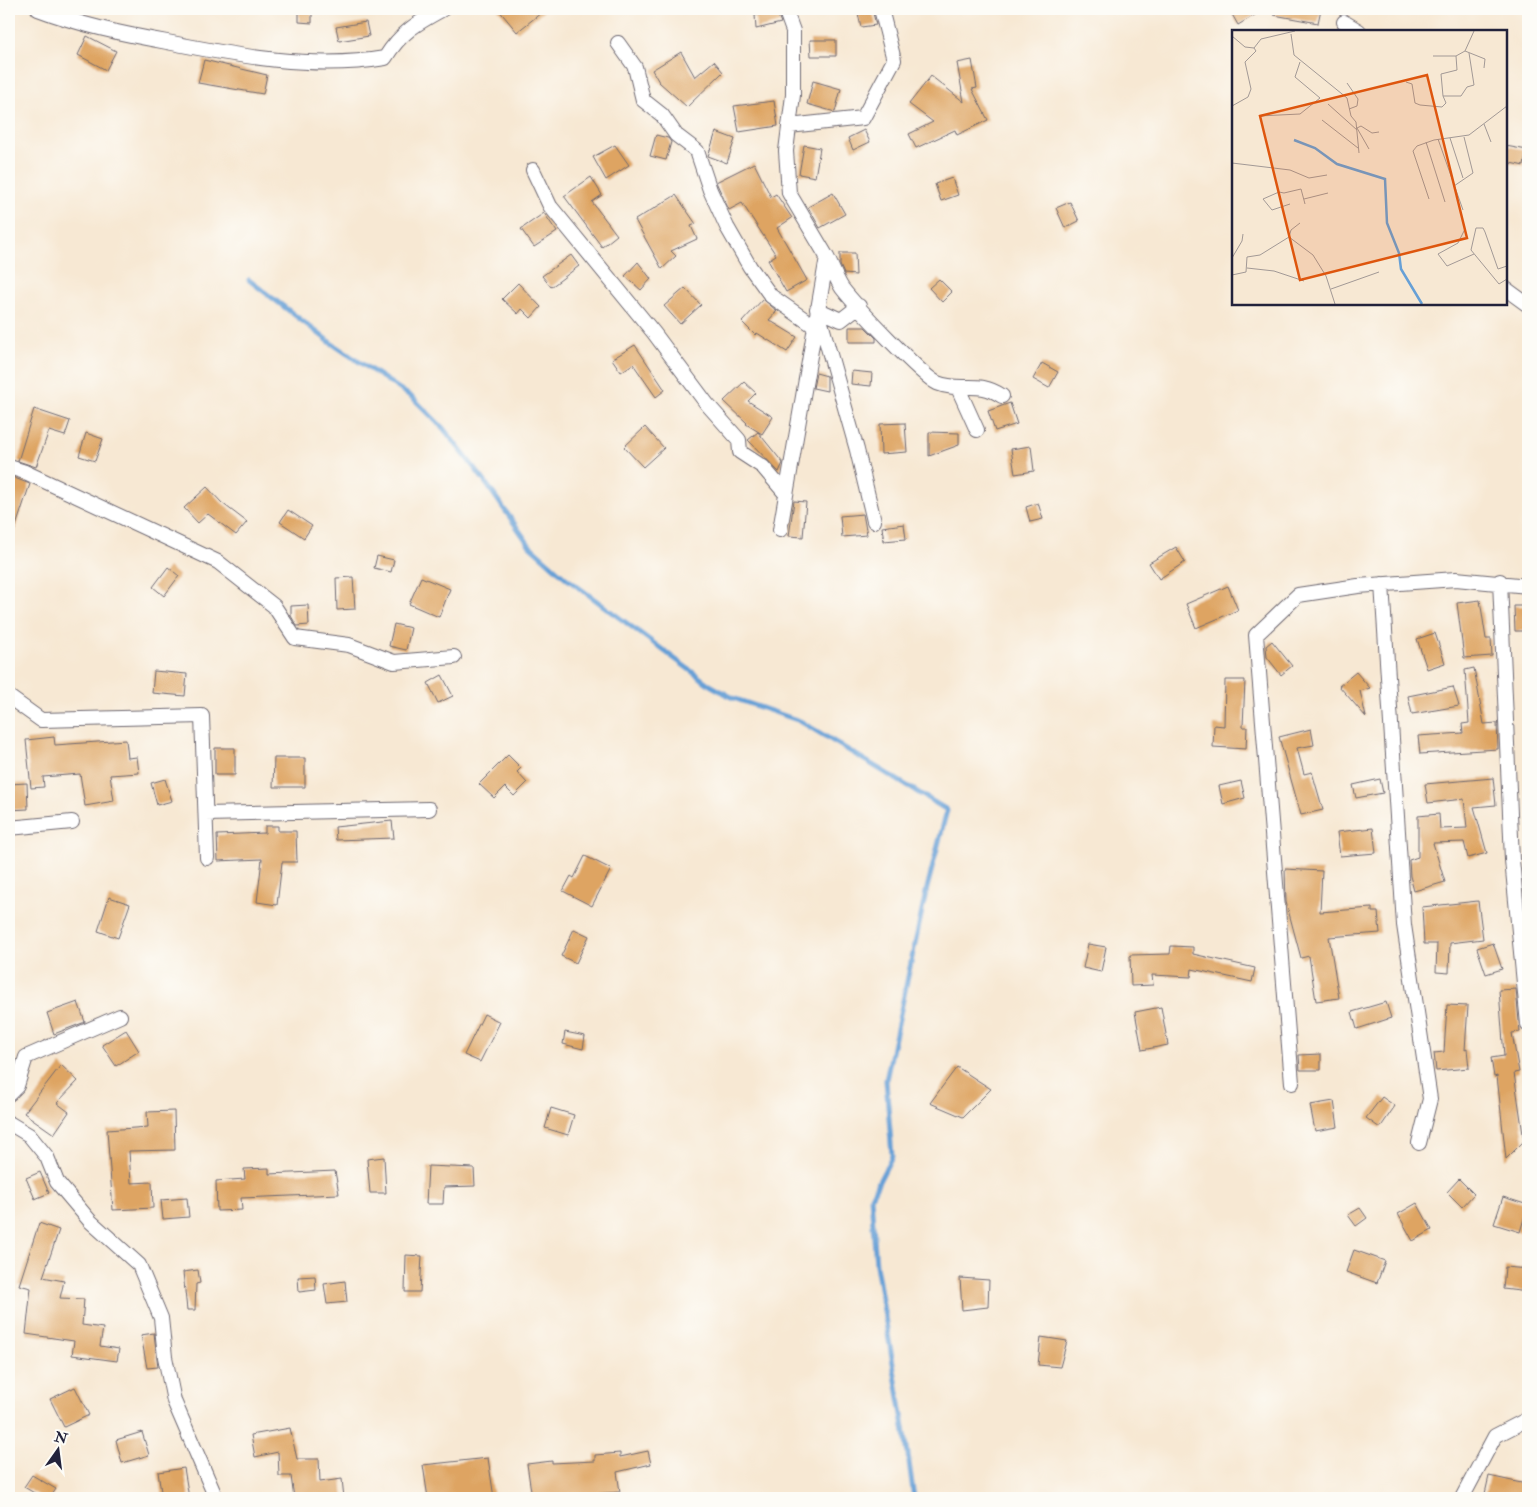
<svg xmlns="http://www.w3.org/2000/svg" width="1537" height="1507" viewBox="0 0 1537 1507" font-family="'IM FELL Double Pica',serif">
<style>
.lines{fill:none;stroke-linecap:round;stroke-linejoin:round}
.stream{stroke:#67a0d6;stroke-width:5}
.building{fill:#dea462}
.street-casing{stroke:#6d6770;stroke-width:16}
.street{stroke:#fff;stroke-width:14}
.inset-river{fill:none;stroke:#67a0d6;stroke-width:2.5}
.inset-road{fill:none;stroke:#a29996;stroke-width:1}
.view{fill:#de560e;fill-opacity:0.15;stroke:#de560e;stroke-width:2.5}
.inset-edge{fill:none;stroke:#22223b;stroke-width:2.5}
</style>
<rect width="100%" height="100%" fill="#fdfcf7"/>
<filter id="ink" filterUnits="userSpaceOnUse"><feTurbulence type="fractalNoise" baseFrequency=".02" numOctaves="2"/><feDisplacementMap in="SourceGraphic" scale="10" xChannelSelector="R" yChannelSelector="G"/><feConvolveMatrix kernelMatrix="1 2 1 2 8 2 1 2 1" color-interpolation-filters="sRGB"/></filter>
<filter id="wash" filterUnits="userSpaceOnUse"><feTurbulence type="fractalNoise" baseFrequency=".0096" numOctaves="4" result="noise"/><feDisplacementMap in="SourceGraphic" scale="20" xChannelSelector="R" yChannelSelector="G"/><feGaussianBlur stdDeviation="1.12" result="paint"/><feColorMatrix in="noise" values="0 0 0 0 0 0 0 0 0 0 0 0 0 0 0 0 0 1.4 0 .05"/><feComposite in="paint" operator="in"/></filter>
<g filter="url(#wash)">
<rect width="100%" height="100%" fill="#f7e8d3"/>
<g class="lines">
<path class="stream" d="M249,280L331,343L413,398L443,428L483,479L530,546L566,578L710,685L733,698L800,721L947,810L926,892L886,1080L892,1156L871,1197L876,1265L904,1427L914,1498"/>
</g>
<g id="blocks">
<path class="building" d="M299,9H312V23L299,22Z
M498,9H546L517,32Z
M857,9H872L876,25L861,27Z
M1229,9H1265L1238,25Z
M1275,9H1321L1318,23L1274,15Z
M777,13L781,23L756,29L755,15Z
M366,22L369,36L339,41L336,27Z
M87,36L116,51L106,70L78,55Z
M810,40H836V56H811Z
M681,52L695,77L714,61L723,72L687,107L659,82L652,70Z
M204,60L267,75L263,94L198,83Z
M972,60L977,88L972,89L988,120L957,135L955,130L916,148L909,134L933,122L909,104L931,76L964,102L957,63Z
M813,81L841,89L835,112L807,104Z
M774,101L778,126L739,132L734,106Z
M864,130L870,142L853,150L848,138Z
M716,132L735,139L727,163L708,156Z
M656,135L668,138L671,142L666,160L650,156Z
M615,145L629,165L606,180L593,157Z
M804,145L820,148L815,177L799,174Z
M1506,146L1527,150L1524,166L1506,162Z
M754,163L771,197L776,194L792,218L777,228L807,280L786,292L768,260L776,255L742,203L729,210L716,182Z
M591,177L602,195L592,202L617,235L602,247L564,196Z
M952,178L958,195L941,201L935,184Z
M833,193L845,214L820,228L808,207Z
M676,195L696,224L691,226L697,239L671,251L676,256L662,269L635,220Z
M1070,202L1079,221L1065,228L1056,208Z
M544,213L557,232L534,247L521,229Z
M840,253H855L856,275L844,274L840,265Z
M571,255L579,266L551,287L542,276Z
M638,262L651,279L641,290L625,276Z
M939,279L952,292L942,302L929,288Z
M518,283L541,307L531,318L522,309L518,314L502,299Z
M685,288L701,305L680,324L664,306Z
M763,299L777,311L769,320L797,337L787,352L757,333L755,335L742,322Z
M849,327H865L876,338V342H849Z
M635,345L665,390L656,397L633,364L621,372L612,359Z
M1042,363L1058,372L1049,388L1033,379Z
M852,371L872,373L871,386L851,384Z
M816,373L827,376V391L813,388Z
M744,382L756,393L748,401L773,417L762,434L746,424L747,423L724,401Z
M1010,403L1017,424L995,431L988,411Z
M34,409L70,421L65,436L49,431L36,467L18,461Z
M905,423L907,452L881,454L880,424Z
M645,427L664,448L643,467L624,447Z
M758,432L783,463L779,472L748,440Z
M929,432L959,433V445L929,456Z
M86,433L103,439L95,461L79,456Z
M1031,446L1034,471L1015,474L1011,449Z
M12,477L30,484L11,541H9V485Z
M207,487L222,503L247,522L236,535L208,514L198,523L184,508Z
M794,501L806,502L803,537L789,536Z
M1038,503L1043,519L1030,522L1026,507Z
M288,510L312,526L304,538L280,522Z
M863,514L867,535L842,537L840,516Z
M904,524L906,539L884,541L882,527Z
M1176,547L1185,562L1159,579L1149,563Z
M377,556L394,560L391,572L374,568Z
M168,567L179,576L164,596L153,587Z
M353,577L355,609L337,610L336,578Z
M421,577L450,589L439,617L409,604Z
M1228,586L1238,610L1196,628L1186,604Z
M1480,600L1486,639H1491L1492,656L1464,658L1457,603Z
M308,605L309,625L297,626L291,616V606Z
M1514,606H1528V631H1515Z
M394,624L411,628L406,650L389,646Z
M1435,633L1445,663L1427,669L1417,639Z
M1272,641L1292,666L1281,675L1267,657L1266,646Z
M1474,668L1484,724L1497,723L1498,749L1420,754L1418,736L1463,733L1462,724L1469,723L1465,670Z
M154,671L187,674L185,696L152,693Z
M1356,672L1370,688L1360,691L1366,717L1339,686Z
M442,675L453,696L438,703L428,683Z
M1225,680H1245L1243,727H1247L1246,749L1213,747L1214,725L1224,726Z
M1453,687L1459,706L1412,714L1408,696Z
M1311,729L1314,745L1297,748L1304,774L1312,772L1323,810L1301,815L1279,737Z
M54,737L55,745L126,740L128,758L137,757L139,773L110,775L114,801L85,806L80,774L43,777L44,787L31,788L26,740Z
M215,748H235V775H215Z
M508,755L521,768L517,772L527,783L514,796L505,787L494,798L479,784Z
M274,758H305V787H273Z
M1493,778L1496,805L1474,807L1487,853L1468,858L1464,842L1433,843L1445,882L1414,891L1410,876L1409,860L1418,857V816L1439,814L1440,829L1467,828L1464,799L1428,803L1425,784Z
M165,779L172,801L157,805L151,783Z
M1380,779L1383,793L1356,798L1353,785Z
M1241,781L1245,798L1223,804L1219,786Z
M27,783L28,809L9,810V784Z
M392,821L394,838L336,840L335,827Z
M265,826H278V831H296L297,862H282L277,905L257,902L262,859L218,861L217,835L265,833Z
M1373,828L1376,853L1340,856L1337,832Z
M585,856L611,869L592,906L563,891L571,876L574,878Z
M1285,869L1322,871L1320,912L1372,908V912H1378L1380,933L1329,937L1339,998L1316,1001L1309,956L1301,958L1286,902Z
M109,897L130,904L118,938L98,931Z
M1478,901L1483,939L1450,943L1449,973L1436,972L1437,944H1424L1422,907Z
M574,929L589,936L576,963L561,956Z
M1493,943L1502,969L1486,974L1477,948Z
M1088,944L1106,947L1101,972L1083,968Z
M1171,946L1193,947V954L1255,968L1252,982L1192,969L1191,977L1152,975L1153,985L1131,986L1130,955L1170,954Z
M1516,989L1520,1032L1512,1033L1519,1072L1514,1073L1524,1141L1506,1159L1497,1076L1494,1077L1491,1058L1504,1056L1499,990Z
M78,1002L85,1022L54,1034L47,1013Z
M1386,1002L1391,1018L1357,1029L1352,1012Z
M1447,1005L1468,1006L1465,1050L1467,1049L1469,1068L1436,1071L1434,1053L1444,1052Z
M1161,1007L1168,1045L1142,1050L1135,1012Z
M484,1014L500,1022L480,1062L464,1055Z
M126,1030L139,1051L116,1066L102,1045Z
M565,1032L585,1036L583,1049L563,1044Z
M1321,1054V1070H1300L1299,1055Z
M61,1065L78,1081L57,1103L69,1112L54,1134L24,1113Z
M957,1067L991,1089L963,1117L930,1103Z
M1382,1097L1395,1106L1380,1128L1366,1118Z
M1334,1101L1338,1127L1315,1131L1310,1105Z
M551,1108L574,1115L568,1135L545,1128Z
M174,1111L175,1150L129,1151L131,1183L152,1182L153,1208L113,1210L107,1130L148,1127L147,1112Z
M384,1157L386,1193H370L367,1159Z
M428,1166L474,1168L475,1186L444,1187L443,1204H426Z
M269,1168V1174L335,1171L339,1194L241,1198L242,1210L217,1211L216,1181L245,1179L244,1169Z
M40,1172L49,1193L35,1199L26,1178Z
M1459,1179L1474,1194L1462,1207L1447,1192Z
M1503,1197L1528,1205L1520,1232L1494,1224Z
M187,1198L189,1217L163,1219L161,1200Z
M1417,1203L1432,1230L1413,1241L1398,1214Z
M1360,1208L1367,1218L1356,1226L1348,1215Z
M39,1223L59,1230L43,1277L64,1281L60,1298L84,1299L82,1325L103,1328L100,1346L119,1349L117,1361L72,1355L74,1341L26,1334L31,1288L19,1285Z
M1354,1250L1385,1261L1377,1283L1346,1272Z
M406,1255L422,1256L420,1292H405Z
M1505,1267L1528,1269V1292L1503,1289Z
M198,1270L200,1283L196,1284L195,1310H187L183,1272Z
M315,1276L316,1290L299,1292L298,1277Z
M960,1278L989,1280L988,1307L962,1310Z
M345,1281L347,1302L327,1304L324,1284Z
M154,1333L158,1367L147,1368L141,1335Z
M1041,1337L1067,1341L1060,1367L1038,1365Z
M75,1387L89,1415L64,1427L50,1399Z
M290,1428L297,1459H319L320,1482L342,1479L344,1498H294L291,1476H279L278,1452L255,1457L251,1435Z
M142,1432L149,1455L122,1463L116,1440Z
M648,1451L651,1464L617,1472L620,1492L532,1498L527,1464L552,1461V1463L595,1461V1455L620,1453V1457Z
M488,1458L494,1498H428L423,1465Z
M184,1468L189,1498H162L158,1472Z
M32,1475L56,1489L50,1498H43L24,1487Z
M1489,1476L1526,1484L1523,1498H1484Z"/>
</g>
</g>
<g filter="url(#ink)">
<use href="#blocks" fill-opacity="0" stroke="#6d6770" stroke-width="1"/>
<g class="lines">
<g class="street-casing">
<path id="street" d="M38,9C80,25 123,34 167,42C237,56 314,70 385,58C401,32 417,23 443,9
M1344,22L1359,31
M618,43L635,67L643,100L662,115L676,135L697,151L710,190L727,227L750,267L771,296L814,326
M789,126L863,118L894,60L881,9
M533,170L550,206L654,333L707,404L739,440L740,452L763,467L785,493
M827,257C832,267 836,279 842,288C854,304 922,376 937,383C961,393 978,379 1002,396
M1506,289L1528,305
M817,309L841,320L859,306
M818,312L857,450L874,521
M958,388L977,430
M9,467L25,472L218,562L274,606L295,638L349,645L394,662L454,657
M780,530L827,257L789,193L786,151L793,95V31L785,9
M1500,581L1512,860L1528,1024
M1382,584L1404,925L1430,1099L1419,1143
M9,697L41,720L202,716L207,858
M206,814L429,809
M9,828L72,822
M1292,1083L1256,635L1298,595L1358,586L1456,579L1528,586
M9,1094L17,1086L26,1057L120,1016
M9,1123L29,1135L47,1157L57,1182L90,1221L139,1265L161,1318L165,1357L174,1401L216,1498
M1462,1498L1495,1436L1528,1419"/>
</g>
<use href="#street" class="street"/>
</g>
</g>
<g transform="translate(1232 30)">
<rect width="275" height="275" fill="#f7e8d3"/>
<path class="inset-river" d="M62,110L83,118L105,134L153,149L155,193L167,223L169,239L190,274"/>
<path class="inset-road" d="M59,4L62,25L115,68L119,86L124,92L127,123M0,6L13,17L22,18L29,9L63,1M233,21L253,29L252,38M201,26H224L233,21L242,1M224,26L225,40L209,44L211,66H229L235,57L242,55L237,23M174,52L180,54L183,73L188,75L210,77L214,73L211,66M115,53L126,69L125,76L117,79M96,74L125,100M0,76L16,67L19,59L13,32L24,21L22,18M27,86L68,84L88,68L63,47L68,32M90,90L126,118M252,94L259,112M129,96L125,98L137,119M129,96L140,103L147,102M218,108L231,148M206,109L231,180M194,112L213,172M0,133L58,140L77,148L95,145M222,156L241,143L232,107M72,169L96,163M197,169L181,121L185,116L202,110L237,105L275,76M58,174L40,180L31,169L47,162L52,163L69,159L73,174M233,199L226,213L206,224L215,236L242,224M57,207L59,200L68,193M0,228L10,211L11,204M275,236L266,239L253,202L251,198H244L239,220L267,254L275,249M15,238L42,241L72,251M0,245L14,242L15,227L28,225L57,207L81,225L94,246L103,274M99,259L147,242"/>
<path class="view" d="M195,45L235,208L68,250L28,86Z"/>
<rect width="275" height="275" class="inset-edge"/>
</g>
<rect width="1537" height="1507" fill="none" stroke="#fdfcf7" stroke-width="30"/>
<g transform="translate(58 1450) rotate(14)" stroke="#fdfcf7" stroke-width="4" paint-order="stroke">
<path d="M0-4L9 19L0 12L-9 19Z" fill="#22223b"/>
<text y="-8" font-size="14" font-weight="bold" text-anchor="middle" fill="#22223b">N</text>
</g>
</svg>
